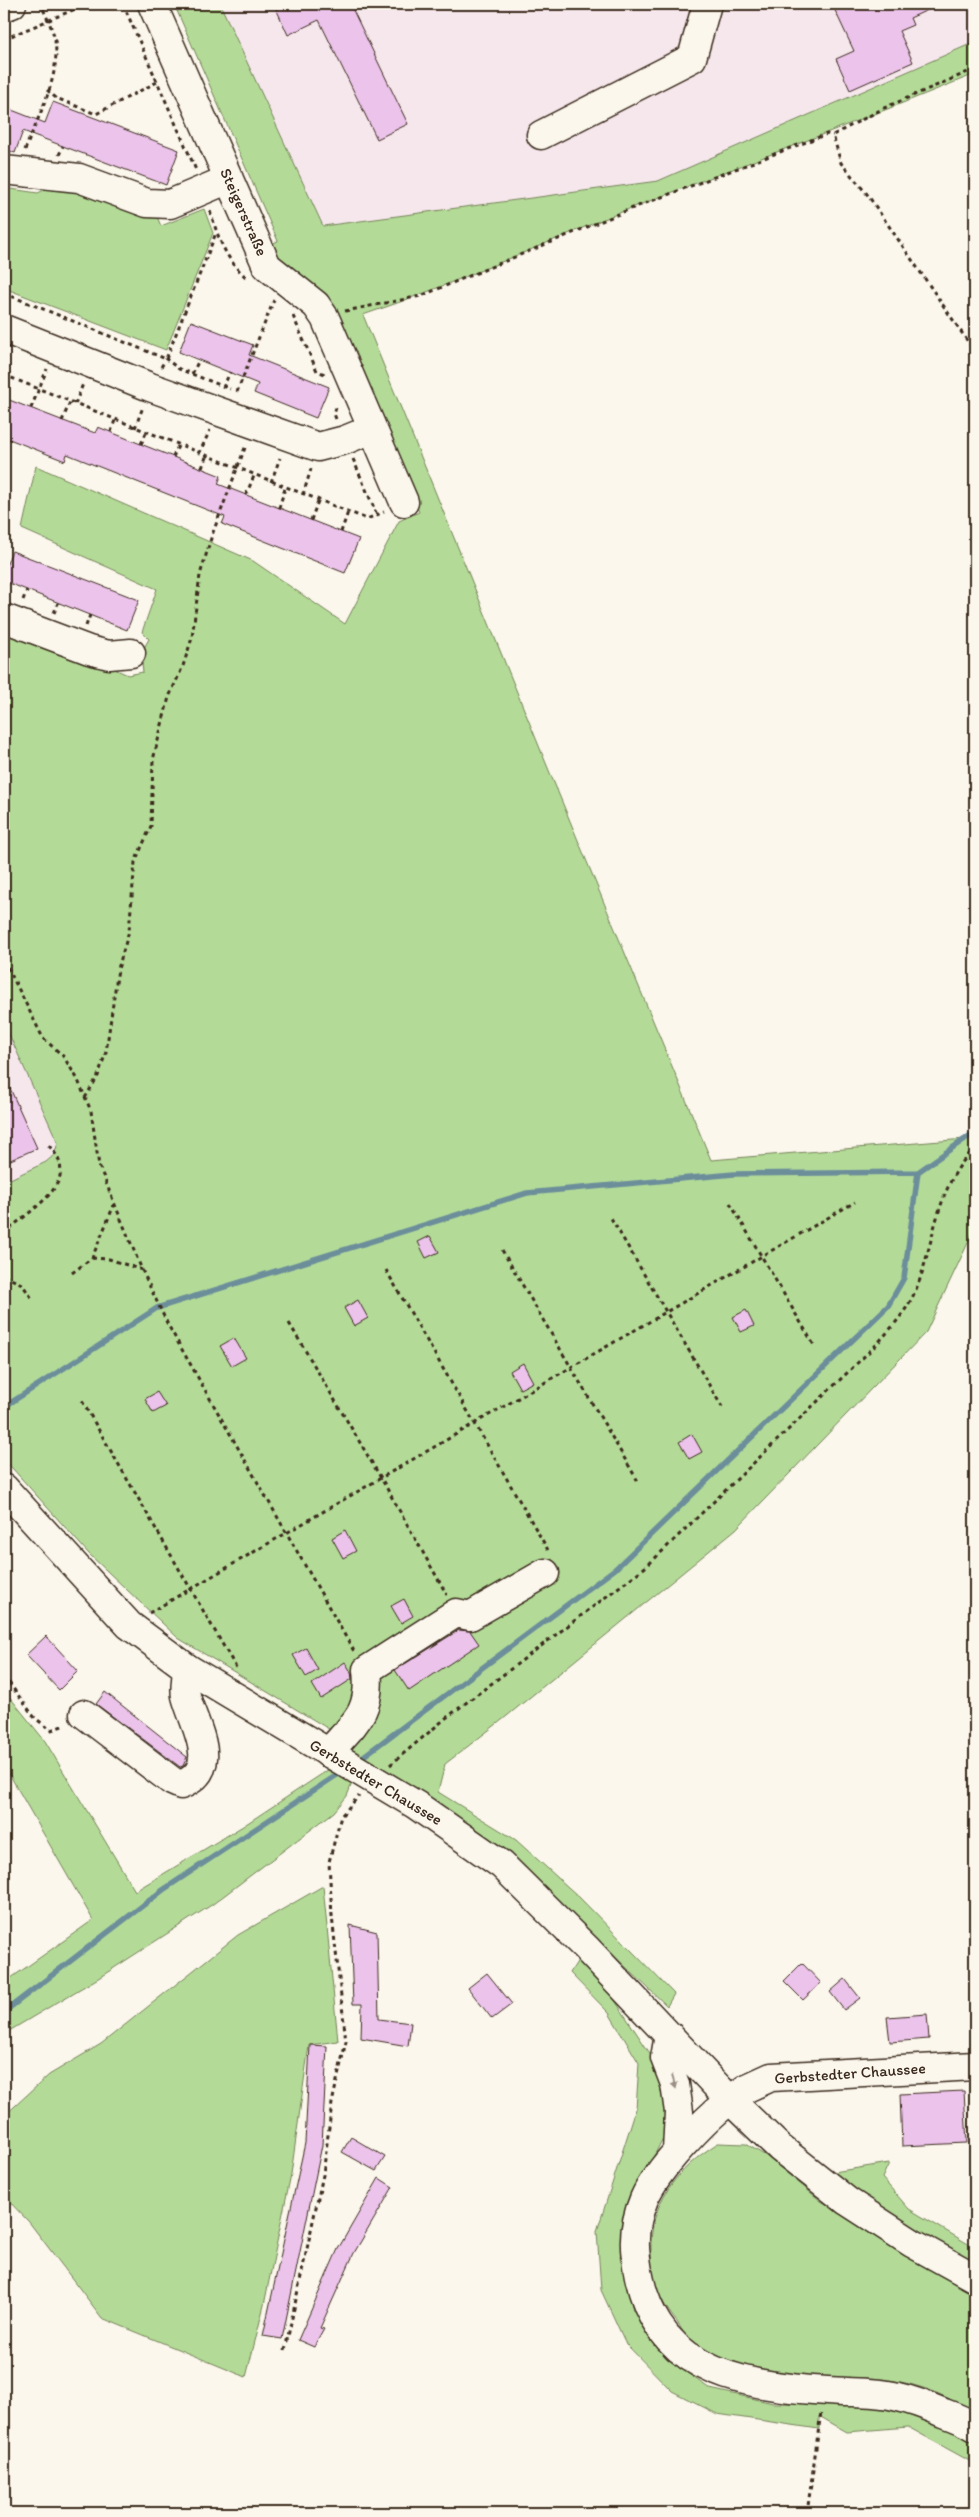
<svg xmlns="http://www.w3.org/2000/svg" width="979" height="2517" viewBox="0 0 979 2517" font-family="Itim,sans-serif">
<style>
.built{fill:#f6e7ec}
.green{fill:#b3db97;stroke:#77825a}
.lines{fill:none;stroke-linecap:round;stroke-linejoin:round}
.stream{stroke:#6c8e9b;stroke-width:5.5}
.building{fill:#ecc3eb;stroke:#3b2a1e}
.minor-casing{stroke:#3b2a1e;stroke-width:31}
.major-casing{stroke:#3b2a1e;stroke-width:31}
.path{stroke:#3b2a1e;stroke-width:3;stroke-dasharray:4 4;stroke-linecap:butt}
.minor{stroke:#fbf7ec;stroke-width:28}
.major{stroke:#fbf7ec;stroke-width:28}
.oneway{fill:#9b9085}
.labels{text-anchor:middle;dominant-baseline:central;stroke-width:5;stroke-linejoin:round;paint-order:stroke}
.street-label{font-size:16px;fill:#3b2a1e;stroke:#fbf7ec}
</style>
<rect width="100%" height="100%" fill="#fbf7ec"/>
<filter id="ink" filterUnits="userSpaceOnUse"><feTurbulence type="fractalNoise" baseFrequency=".02" numOctaves="2"/><feDisplacementMap in="SourceGraphic" scale="10" xChannelSelector="R" yChannelSelector="G"/><feConvolveMatrix kernelMatrix="1 2 1 2 8 2 1 2 1" color-interpolation-filters="sRGB"/></filter>
<g filter="url(#ink)">
<path class="built" d="M220,4H975V42L658,181L323,226Z
M4,1023L58,1143L54,1155L46,1162L4,1182Z"/>
<path class="green" d="M174,4H220L323,226L658,181L975,42V74C862,120 748,163 634,207C543,243 456,284 363,315L550,773L711,1160L965,1139L975,1132V1228L926,1332L736,1529L502,1720L445,1764L438,1792L516,1840L579,1897L674,1994L667,2006L501,1849L457,1817L343,1749L347,1740L178,1638L89,1554L4,1459V1182L46,1162L54,1155L58,1143L4,1023V806L10,803L4,787V625L24,629L128,675L143,672L141,653L149,639L142,632L157,589L22,529L36,466L253,561L345,624L399,521L419,512L328,305L285,273L267,246L278,241Z
M64,180L154,210L161,226L204,209L213,233L166,350L4,288V188L38,193Z
M4,1690L45,1741L135,1891L243,1826L328,1770L352,1783L347,1796L334,1812L213,1904L100,1977L4,2034V1983L93,1920L4,1765Z
M323,1886L338,2041L309,2045L291,2174L264,2305L246,2377L102,2318L29,2222L4,2196V2116L49,2075L101,2044L238,1935Z
M580,1957L608,1990L657,2064L670,2124L627,2210L620,2257L633,2310L666,2358L710,2389L773,2403L864,2405L914,2415L962,2435L975,2444V2464L908,2427L847,2432L819,2416V2429L717,2414L672,2391L626,2344L601,2290L597,2231L636,2109L639,2063L609,2013L570,1973Z
M718,2143L746,2144L766,2156L821,2201L941,2274L975,2292V2413C946,2396 922,2384 887,2380C824,2373 742,2386 690,2341C685,2336 681,2328 677,2322C667,2310 655,2291 652,2276C650,2269 651,2260 651,2253C649,2202 677,2169 718,2143Z
M889,2163L882,2178L909,2209L975,2248V2267L902,2226L834,2172Z"/>
<g class="lines">
<path class="stream" d="M4,1407L157,1308L527,1193L734,1174L918,1172
M357,1761L615,1569L888,1306L904,1278L918,1172L975,1132
M4,2012L163,1890L343,1771"/>
</g>
<path class="building" d="M274,4H350L408,124L377,139L319,20L288,35Z
M832,4H941L910,18L913,25L899,31L913,62L850,90L836,59L854,51Z
M53,102L179,150L166,185L23,131L15,153L4,149V107L45,123Z
M191,321L253,345L249,355L329,387L316,418L254,393L258,384L179,352Z
M4,398L95,433L98,427L221,476L218,484L359,539L345,573L222,524L225,517L67,454L65,461L4,437Z
M12,551L139,600L127,630L4,581V571Z
M4,1075L37,1148L4,1163Z
M430,1236L439,1252L426,1258L418,1242Z
M358,1300L368,1318L354,1326L344,1308Z
M746,1310L754,1326L741,1332L733,1317Z
M234,1338L246,1358L232,1366L220,1346Z
M523,1363L533,1382L520,1389L510,1371Z
M157,1392L166,1406L153,1413L145,1399Z
M692,1434L702,1452L689,1459L679,1442Z
M345,1530L356,1551L343,1558L332,1538Z
M404,1599L413,1616L401,1623L391,1606Z
M459,1630L470,1631L479,1644L409,1691L395,1670Z
M46,1636L78,1671L59,1690L26,1655Z
M306,1648L318,1670L306,1677L293,1655Z
M345,1662L351,1672L352,1679L321,1699L312,1684Z
M105,1692L187,1757L183,1766L180,1767L96,1704Z
M350,1925L377,1932L379,2019L411,2023L408,2046L361,2038L362,2004H353Z
M802,1963L821,1983L803,2000L784,1981Z
M487,1973L512,2004L492,2019L468,1988Z
M845,1979L860,1998L844,2010L830,1992Z
M927,2014L929,2039L890,2042L887,2017Z
M310,2045L327,2046L322,2145L282,2339L263,2336L305,2143Z
M964,2091L967,2143L902,2146L900,2094Z
M351,2137L385,2157L376,2171L342,2152Z
M379,2178L393,2187L354,2253L320,2328L324,2329L314,2347L298,2340L338,2249Z"/>
<g class="lines">
<g class="minor-casing">
<path id="minor" d="M152,4L267,266L316,305L325,318L404,502
M4,7L12,4
M541,135L692,58L707,4
M4,170L79,178L147,203L170,204L229,179
M4,329L150,387L318,447L345,440L372,429
M4,618L89,650L109,655L131,653
M84,1714L172,1781L181,1785C223,1768 194,1727 186,1696C184,1687 187,1677 187,1668
M328,1753C354,1723 372,1713 367,1670L456,1613L470,1616L545,1573
M730,2100L747,2088L771,2077L975,2066"/>
</g>
<g class="major-casing">
<path id="major" d="M4,1488L129,1625L187,1668L416,1805L502,1865L586,1948L730,2100L780,2148L847,2201L912,2243L975,2278
M669,2035L665,2058L675,2084L679,2112L677,2151
M730,2100C705,2119 656,2170 644,2199C636,2218 633,2238 636,2258C649,2368 731,2385 827,2391C849,2393 873,2391 894,2396C912,2400 928,2406 944,2413C955,2417 966,2421 975,2427"/>
</g>
<path class="path" d="M123,4L196,170
M4,39L87,4
M975,69L884,108L833,135L841,163L867,194L975,352
M47,90L56,98L96,114L157,82
M25,150C38,116 63,73 54,36C51,25 45,14 41,4
M59,155L63,146
M210,211C218,237 225,259 246,277
M4,293L166,359L216,233
M345,311L421,296L633,208L827,134L833,135
M293,316L317,371L325,374
M161,367L166,359L179,369L230,389
M192,374L199,360
M4,375L367,519L384,512
M4,384L7,376
M223,388L230,372
M237,392L274,300
M75,404L83,384
M31,408L47,369
M336,419L334,414L337,404
M62,421L70,402
M135,428L143,407
M111,432L115,420
M141,444L146,433
M199,454L210,430
M173,457L178,446
M353,459L377,515
M202,468L206,457
M271,482L280,458
M246,495L254,476
M303,495L311,469
M279,508L285,488
M311,520L318,501
M341,532L348,512
M23,600L27,590
M54,613L58,603
M86,626L90,615
M4,960L43,1038L63,1056L77,1078L91,1111L99,1166L142,1270L168,1325L355,1653
M85,1098L98,1076L106,1052L118,969L129,931L135,862L151,826L153,760L169,697L183,666L192,638L200,575L212,535L246,445
M730,1203L814,1345
M611,1218L722,1407
M4,1234C29,1209 87,1182 47,1144
M502,1250L639,1483
M92,1258L109,1259L142,1270
M386,1270L548,1550
M72,1273L92,1258L114,1205
M4,1276L22,1284L33,1300
M289,1323L381,1478L447,1595
M82,1401L238,1671
M149,1613L855,1202
M4,1676L35,1718L51,1730L65,1725
M390,1765L446,1718L648,1565L876,1345C895,1324 909,1309 919,1282C935,1236 938,1183 975,1148
M285,2350L323,2175L332,2103L346,2041L332,1916L329,1862L341,1816L359,1796
M807,2513L821,2412"/>
<use href="#minor" class="minor"/>
<use href="#major" class="major"/>
</g>
<defs><path id="oneway-solid" d="M-6-.8H1V-3.2L6.5 0L1 3.2V.8H-6Z" transform="scale(1.25)"/></defs>
<use class="oneway" href="#oneway-solid" transform="translate(674 2082) rotate(73)"/>
</g>
<g class="labels">
<g class="street-label">
<text transform="translate(244 212) rotate(66)">Steigerstraße</text>
<text transform="translate(376 1782) rotate(31)">Gerbstedter Chaussee</text>
<text transform="translate(850 2073) rotate(-4)">Gerbstedter Chaussee</text>
</g>
</g>
<rect width="979" height="2517" fill="none" stroke="#fbf7ec" stroke-width="20"/>
<rect x="10" y="10" width="959" height="2497" fill="none" stroke="#3b2a1e" stroke-width="2" filter="url(#ink)"/>
</svg>
